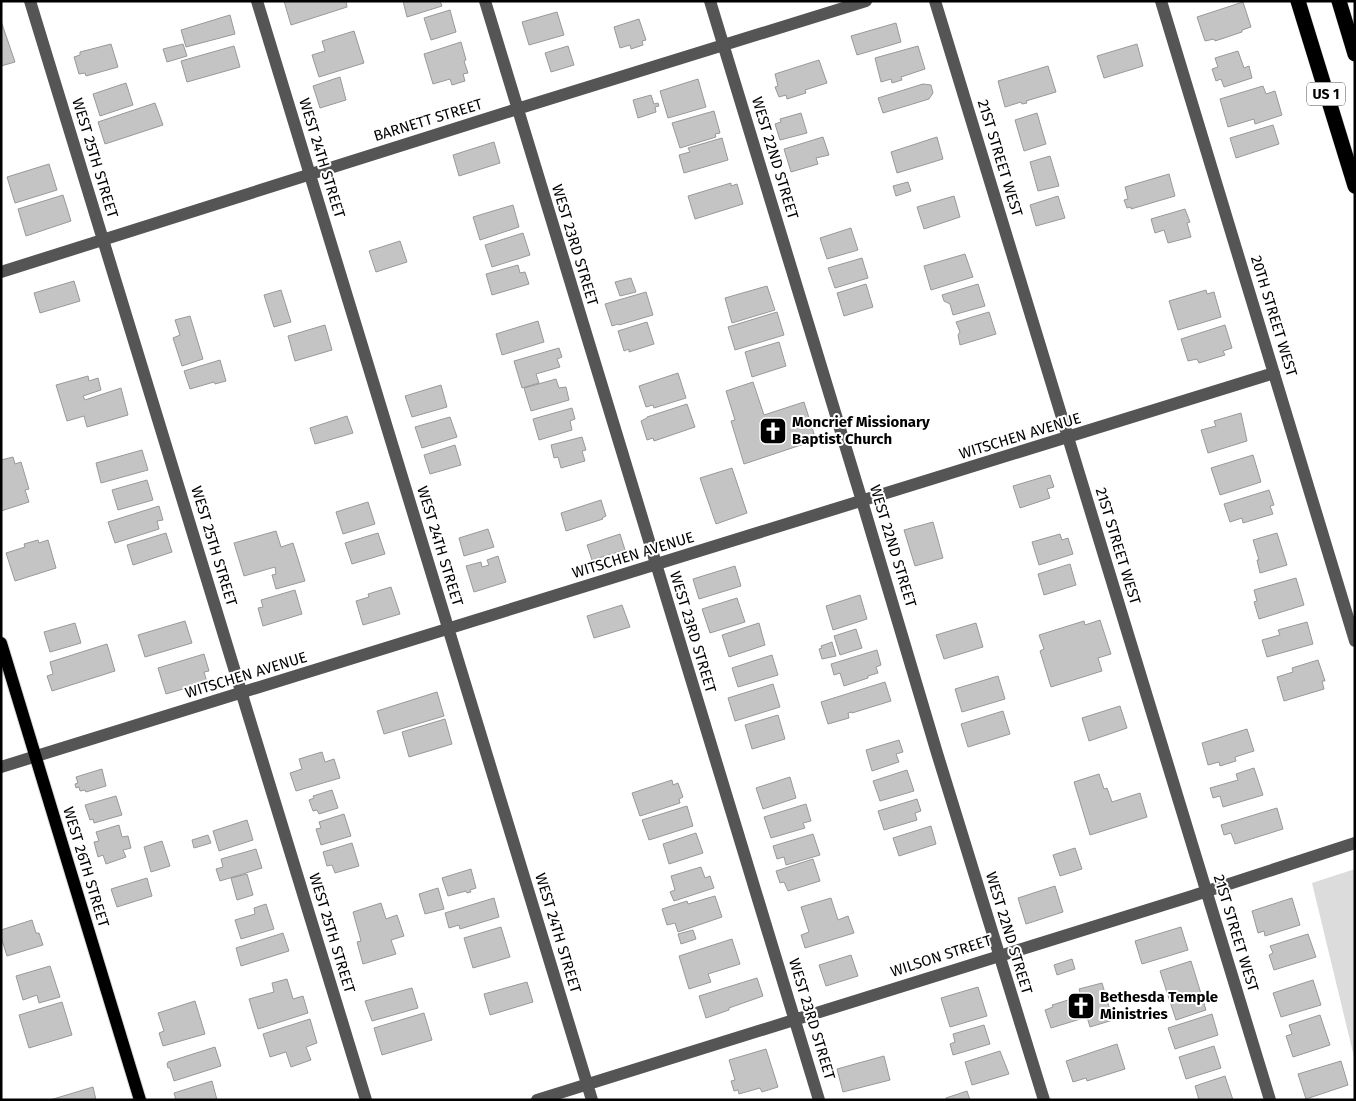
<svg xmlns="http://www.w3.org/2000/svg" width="1356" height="1101" viewBox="0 0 1356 1101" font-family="'Fira Sans',sans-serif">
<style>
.green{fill:#dcdcdc}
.building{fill:#c4c4c4;stroke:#999}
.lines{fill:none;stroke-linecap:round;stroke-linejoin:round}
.major-casing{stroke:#dbdbdb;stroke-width:14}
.highway-casing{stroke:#dbdbdb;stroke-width:16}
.minor{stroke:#555;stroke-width:12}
.major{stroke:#000;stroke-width:12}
.highway{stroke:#000;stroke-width:15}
.labels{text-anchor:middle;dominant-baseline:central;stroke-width:4;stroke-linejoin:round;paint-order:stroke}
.shield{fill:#fff;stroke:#4c4c4c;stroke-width:1}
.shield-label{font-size:14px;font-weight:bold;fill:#000}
.street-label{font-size:15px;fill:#000;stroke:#fff}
.poi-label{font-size:15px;font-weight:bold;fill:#000;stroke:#fff;text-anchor:start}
</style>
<rect width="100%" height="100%" fill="#fff"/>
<path class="green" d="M1355,869V1061L1312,883Z"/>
<path class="building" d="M284,1H346L347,7L291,25Z
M403,1H440L442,6L407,17Z
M1243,2L1251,27L1242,30V32L1215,41L1214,39L1205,41L1197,17Z
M450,10L456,32L431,40L424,18Z
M557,12L564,35L529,45L522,22Z
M230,15L235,34L186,47L181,30Z
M639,19L646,40L642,41L643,45L631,49L630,45L620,48L614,27Z
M1,21L15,62L1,66Z
M896,23L901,42L857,55L851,36Z
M354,31L364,63L319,77L312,55L325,51L322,41Z
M461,42L466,60L464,61L468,73L463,74L465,81L452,85L450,79L433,84L424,54Z
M111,44L118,67L86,76L85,73L79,74L74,57L80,55V52Z
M183,44L187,56L167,62L163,49Z
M1137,44L1143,66L1104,78L1097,56Z
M234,46L240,67L187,82L181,61Z
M568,46L574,65L551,72L545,53Z
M918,46L925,69L901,77L902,80L892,83L891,79L881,82L875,58Z
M1238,51L1244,68L1249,66L1252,78L1224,87L1221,79L1216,81L1212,69L1218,67L1215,58Z
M819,60L827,83L805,90L806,93L787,99L786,95L779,97L775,87L778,86L775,74Z
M1048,66L1056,92L1026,101L1027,103L1022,104L1021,102L1005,107L998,81Z
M340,77L346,100L320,108L313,86Z
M698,79L706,107L668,118L660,91Z
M126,83L133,105L100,116L93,94Z
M923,84L931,85L933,93L929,99L883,113L878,98Z
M1263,86L1266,94L1275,91L1282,115L1255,124L1254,119L1228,127L1220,99Z
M651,95L654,104L658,103L659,106L655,107L656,112L638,118L633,100Z
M155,103L163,125L105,144L98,122Z
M714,111L720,133L715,134L716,137L680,148L672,123Z
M801,113L807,133L780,140L775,124L781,122L780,119Z
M1037,113L1046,144L1024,151L1015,120Z
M1273,125L1279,144L1236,158L1230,138Z
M823,137L829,155L816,158L818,164L791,172L784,149Z
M937,137L943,159L897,173L891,152Z
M722,138L728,160L684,173L679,155L690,152L688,148Z
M494,142L500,163L459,176L453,155Z
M1050,156L1059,186L1038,191L1030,162Z
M49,164L57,190L15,203L7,177Z
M1169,174L1175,196L1131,209V207L1127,208L1124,200L1128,199L1125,187Z
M908,182L911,191L896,196L893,186Z
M731,183V186L737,184L743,204L695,219L688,196Z
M63,195L71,221L26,236L18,209Z
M954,196L960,217L924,229L917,207Z
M1058,196L1065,218L1036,226L1030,205Z
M513,205L519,227L480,240L473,217Z
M1185,209L1190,222L1187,223L1191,237L1168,243L1164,230L1155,233L1151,219Z
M851,228L858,250L827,259L820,238Z
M523,233L530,255L492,267L485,245Z
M400,241L407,262L376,272L369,251Z
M965,254L973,277L931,290L924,266Z
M862,258L868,278L835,288L828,268Z
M518,265L520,273L525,272L529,284L492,295L486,274Z
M631,278L636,292L620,296L615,282Z
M74,281L80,301L40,313L34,293Z
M866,284L873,307L844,316L837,293Z
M978,284L985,306L953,315L950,304L944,301L942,295Z
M767,286L775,310L732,323L725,298Z
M281,290L291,322L274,327L264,295Z
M1206,290L1207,294L1214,292L1221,317L1178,330L1169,301Z
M646,292L653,315L619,325L618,324L612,326L605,304Z
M777,312L784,335L735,350L728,327Z
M989,312L996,334L960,345L958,335L960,332L956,322Z
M190,316L203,359L182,366L173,338L180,335L175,320Z
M538,321L544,342L502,355L496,334Z
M647,322L654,344L629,352V349L624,351L618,331Z
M325,325L332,350L295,361L288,336Z
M1225,325L1232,348L1223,351L1225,355L1199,363L1197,359L1188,361L1181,339Z
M779,342L786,366L752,377L745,352Z
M559,348L562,357L557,359L560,367L536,374L539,383L522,388L514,361Z
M220,360L226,381L215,384L214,382L190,389L184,371Z
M678,373L686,398L654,408L653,405L646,407L639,386Z
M88,376L89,381L98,378L101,390L83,396L85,400L121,388L128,415L87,427L84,416L67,421L56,385Z
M556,379L559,388L566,387L569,400L531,411L524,388Z
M753,382L764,415L804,402L816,440L744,464L731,421L735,420L726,391Z
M441,385L447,407L412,417L405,396Z
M687,404L695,427L654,441L653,438L647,440L641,421L647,418V417Z
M572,408L575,419L570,421L572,430L539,440L533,419Z
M1241,413L1247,441L1208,453L1201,430L1216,426L1214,421Z
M347,416L353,433L315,444L310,428Z
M450,417L457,437L422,448L415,427Z
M582,437L586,450L582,451L585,461L561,468L558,457L554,458L551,445Z
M455,445L461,465L430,474L424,455Z
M142,450L148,470L101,483L96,463Z
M1253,455L1261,482L1220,495L1211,468Z
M13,457L15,464L21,462L29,489L25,490L29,502L1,511V460Z
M732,468L747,513L716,524L700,478Z
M1050,475L1054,487L1047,489L1050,498L1020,508L1013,486Z
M147,480L153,500L118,510L112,490Z
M1269,490L1274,505L1270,506L1273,514L1243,523L1242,518L1230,522L1224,504Z
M601,500L606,516L602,518L603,519L566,531L561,513Z
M368,502L375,524L343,534L336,512Z
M159,506L163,520L157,521L159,529L115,543L108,522Z
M933,522L943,558L915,566L904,530Z
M488,529L494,547L464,556L459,538Z
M276,531L281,547L293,543L305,581L276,589L272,575L276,574L275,567L244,576L234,543Z
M166,533L172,552L133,565L127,545Z
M378,533L385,554L352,564L345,543Z
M1277,533L1287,565L1260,573L1257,560H1259L1253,540Z
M620,534L625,550L592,560L587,545Z
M1060,534L1062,540L1068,538L1073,554L1039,565L1032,542Z
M38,540L39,543L48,540L56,568L15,581L6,553L25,547L24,544Z
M498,556L506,582L474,592L466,566L481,562L482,567L489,565L487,560Z
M1070,564L1076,585L1044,595L1038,574Z
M735,566L741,586L699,599L693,579Z
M1296,578L1304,605L1259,619L1254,602L1257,601L1254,590Z
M391,587L400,614L363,625L356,601L369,597L368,594Z
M295,590L302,614L263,626L258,608L263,607L261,600Z
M860,595L867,619L833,630L826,606Z
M737,598L745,622L710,633L702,609Z
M622,605L630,627L594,638L587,616Z
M1100,620L1111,654L1098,658L1102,671L1051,687L1040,651L1044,649L1039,635L1084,621L1085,625Z
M185,621L192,643L145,657L138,635Z
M1307,622L1313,644L1267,657L1262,640L1280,635L1278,630Z
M75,623L81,643L50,652L44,632Z
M759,623L765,645L729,657L722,635Z
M976,623L983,647L944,659L936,635Z
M856,629L862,648L840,655L834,636Z
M832,642L836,656L822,659L819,649L822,648L821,646Z
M107,644L115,671L52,691L47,676L53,674L50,662Z
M877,650L881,665L876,667L878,673L868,676V678L844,686L840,673L834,675L831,664Z
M204,654L209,671L204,672L207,682L166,694L158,668Z
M772,655L778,675L738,687L732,668Z
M1318,660L1325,681H1322L1324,689L1284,701L1277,677L1293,672L1292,668Z
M998,676L1005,699L962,712L955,689Z
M885,682L891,701L852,713V712L848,713L849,718L828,724L821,702Z
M773,684L780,707L735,721L728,698Z
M437,692L444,716L384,734L377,711Z
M1120,706L1127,728L1089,741L1082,718Z
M1003,711L1010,734L968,747L961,724Z
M778,715L785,739L752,749L745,725Z
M445,719L452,744L409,757L402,732Z
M1247,729L1254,751L1235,757L1236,761L1220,766L1219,762L1208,765L1202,743Z
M899,740L903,752L896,754L899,762L872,771L866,750Z
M322,752L325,762L334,759L340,778L296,791L290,773L302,769L299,759Z
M1254,768L1263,795L1223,807L1220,796L1213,798L1210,788L1238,780L1236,774Z
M102,769L106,786L86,792L85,790L80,791L79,787L76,788L75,784L78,783L76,777Z
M907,770L914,791L880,801L873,781Z
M1099,774L1104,789L1107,788L1112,802L1140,793L1147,817L1090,835L1074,782Z
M790,777L796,798L763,809L756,788Z
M672,780L673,785L678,783L683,797L679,799L680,803L640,816L632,793Z
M332,790L338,808L319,814L317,810L313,811L309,800L314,798L313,796Z
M116,796L122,815L94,823L93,819L90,820L85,805Z
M917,799L921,811L915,813L917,820L884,830L878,811Z
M806,804L811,821L803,823L805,828L771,838L764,817Z
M687,806L693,826L649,840L642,820Z
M1277,808L1283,829L1235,844L1231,833L1224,835L1221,825Z
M344,814L351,836L321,845L316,829L321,828L319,822Z
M247,820L253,840L219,851L213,831Z
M119,825L122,837L128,836L131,848L123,850L126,857L106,864L103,855L98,857L94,842L99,841L96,832Z
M931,826L936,844L899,856L893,838Z
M696,833L703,853L669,864L663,844Z
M813,834L820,855L786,865L784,857L777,859L773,846Z
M208,835L211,843L194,848L192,840Z
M162,841L170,866L151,872L144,847Z
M352,843L359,866L335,873L332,865L327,866L323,852Z
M1075,848L1082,869L1060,876L1053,855Z
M256,849L262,868L220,881L216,869L223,867L221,859Z
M813,859L820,881L788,891L784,882L780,883L776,871Z
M701,867L705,878L710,876L714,888L674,901L670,892L675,890L671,876Z
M471,869L476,888L470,890L471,892L467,893L466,891L448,896L442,878Z
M247,874L253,895L237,900L231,878Z
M147,878L152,896L117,907L111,889Z
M1055,886L1063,912L1026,924L1018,898Z
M438,888L444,909L425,914L419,894Z
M715,896L722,917L678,932L675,923L667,925L662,909L687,901L688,904Z
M494,898L499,917L460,929L459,925L449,928L445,913Z
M831,898L838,920L848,916L854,933L805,948L801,935L809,932L801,907Z
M1292,898L1300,925L1265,936L1264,931L1258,933L1252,911Z
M381,903L386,919L397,915L404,936L391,940L396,954L363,964L357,942L361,941L353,912Z
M266,904L274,929L241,939L235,920L255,914L254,908Z
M32,920L36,933H39L43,945L7,956L1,937V930Z
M501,927L510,957L473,968L464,938Z
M1181,927L1188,950L1142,964L1135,941Z
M693,930L696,939L681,944L678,934Z
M283,933L289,951L241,966L236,948Z
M1308,934L1316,957L1274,970L1269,955L1273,953L1270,946Z
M732,939L740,964L708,974L711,982L689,989L679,956Z
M851,955L858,976L826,986L819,965Z
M1072,959L1075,969L1057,975L1054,965Z
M1191,961L1206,1010L1176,1020L1160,971Z
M50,966L60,997L39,1003L37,995L23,1000L16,976Z
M757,978L763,996L729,1008V1010L706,1018L699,996Z
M287,979L293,999L303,996L308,1013L258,1029L249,999L274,992L272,983Z
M1313,980L1321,1005L1281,1017L1273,993Z
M527,982L533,1002L490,1015L484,994Z
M1102,983L1113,1020L1090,1027L1087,1017L1051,1028L1045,1010L1053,1007L1052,1005L1081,996L1079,989Z
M978,987L987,1016L950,1027L941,998Z
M412,988L418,1008L372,1021L365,1001Z
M195,1001L205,1034L163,1046L159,1033L164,1031L158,1013Z
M62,1002L72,1035L29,1048L19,1015Z
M424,1013L432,1040L382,1055L374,1028Z
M1212,1014L1218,1035L1175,1049L1168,1028Z
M1320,1015L1330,1045L1293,1057L1286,1036L1292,1034L1289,1025Z
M310,1019L317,1043L306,1047L311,1060L291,1067L286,1052L270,1057L263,1034Z
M984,1025L990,1044L953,1055L950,1044L955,1042L953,1034Z
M1117,1044L1125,1069L1087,1081L1086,1078L1073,1082L1066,1061Z
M1214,1046L1221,1068L1186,1079L1179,1057Z
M215,1047L221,1066L174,1081L170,1068H168L167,1064L168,1062Z
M766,1049L778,1087L762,1092L760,1088L739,1094L738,1090L734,1091L731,1081L735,1080L729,1060Z
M1000,1051L1009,1074L972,1085L965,1062Z
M884,1056L890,1080L843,1092L837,1069Z
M1341,1061L1348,1085L1306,1099L1298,1074Z
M1225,1076L1233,1100H1199L1195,1086Z
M212,1081L217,1100H176L174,1093Z
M93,1087L96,1100H50Z
M967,1091L970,1100H946V1098Z"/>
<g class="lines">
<g class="major-casing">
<path id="major" d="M1,643L140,1100"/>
</g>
<g class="highway-casing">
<path id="highway" d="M1298,1L1355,186
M1339,1L1355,54"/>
</g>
<path class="minor" d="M30,1L366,1100
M257,1L592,1100
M485,1L819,1100
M710,1L862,501L937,753L1044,1100
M935,1L1270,1100
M1161,1L1355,641
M1,272L517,109L866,1
M1,767L1274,373
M537,1100L1189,897L1355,843"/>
<use href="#major" class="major"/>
<use href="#highway" class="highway"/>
</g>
<defs>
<g id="church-square" transform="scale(1.4375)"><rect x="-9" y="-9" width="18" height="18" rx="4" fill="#000" stroke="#fff"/><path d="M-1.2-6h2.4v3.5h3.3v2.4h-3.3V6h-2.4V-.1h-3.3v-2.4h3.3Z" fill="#fff"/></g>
</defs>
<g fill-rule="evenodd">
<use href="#church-square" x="773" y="431"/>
<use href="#church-square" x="1081" y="1006"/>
</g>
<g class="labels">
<rect class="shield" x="1307" y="82.5" width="38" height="23" rx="4"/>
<g class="shield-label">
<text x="1326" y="94">US 1</text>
</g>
<g class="street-label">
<text transform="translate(428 120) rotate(-17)">BARNETT STREET</text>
<text transform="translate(95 158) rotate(73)">WEST 25TH STREET</text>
<text transform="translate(322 158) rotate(73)">WEST 24TH STREET</text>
<text transform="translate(775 158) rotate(73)">WEST 22ND STREET</text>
<text transform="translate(1000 158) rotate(73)">21ST STREET WEST</text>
<text transform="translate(575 245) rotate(73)">WEST 23RD STREET</text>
<text transform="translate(1274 316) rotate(73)">20TH STREET WEST</text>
<text transform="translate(1020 436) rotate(-17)">WITSCHEN AVENUE</text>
<text transform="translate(214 546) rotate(73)">WEST 25TH STREET</text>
<text transform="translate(440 546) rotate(73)">WEST 24TH STREET</text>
<text transform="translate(893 546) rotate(73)">WEST 22ND STREET</text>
<text transform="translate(1118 546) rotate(73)">21ST STREET WEST</text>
<text transform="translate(633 555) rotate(-17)">WITSCHEN AVENUE</text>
<text transform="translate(693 632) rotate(73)">WEST 23RD STREET</text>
<text transform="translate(246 675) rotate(-17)">WITSCHEN AVENUE</text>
<text transform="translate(86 867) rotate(73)">WEST 26TH STREET</text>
<text transform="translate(332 933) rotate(73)">WEST 25TH STREET</text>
<text transform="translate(558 933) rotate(73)">WEST 24TH STREET</text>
<text transform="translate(1009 933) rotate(73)">WEST 22ND STREET</text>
<text transform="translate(1236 933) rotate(73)">21ST STREET WEST</text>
<text transform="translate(941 956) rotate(-18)">WILSON STREET</text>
<text transform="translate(812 1019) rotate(73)">WEST 23RD STREET</text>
</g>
<g class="poi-label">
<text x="792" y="422">Moncrief Missionary<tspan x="792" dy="17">Baptist Church</tspan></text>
<text x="1100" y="997">Bethesda Temple<tspan x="1100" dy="17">Ministries</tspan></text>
</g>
</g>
<rect width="1356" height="1101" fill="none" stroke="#000000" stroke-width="5"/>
</svg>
